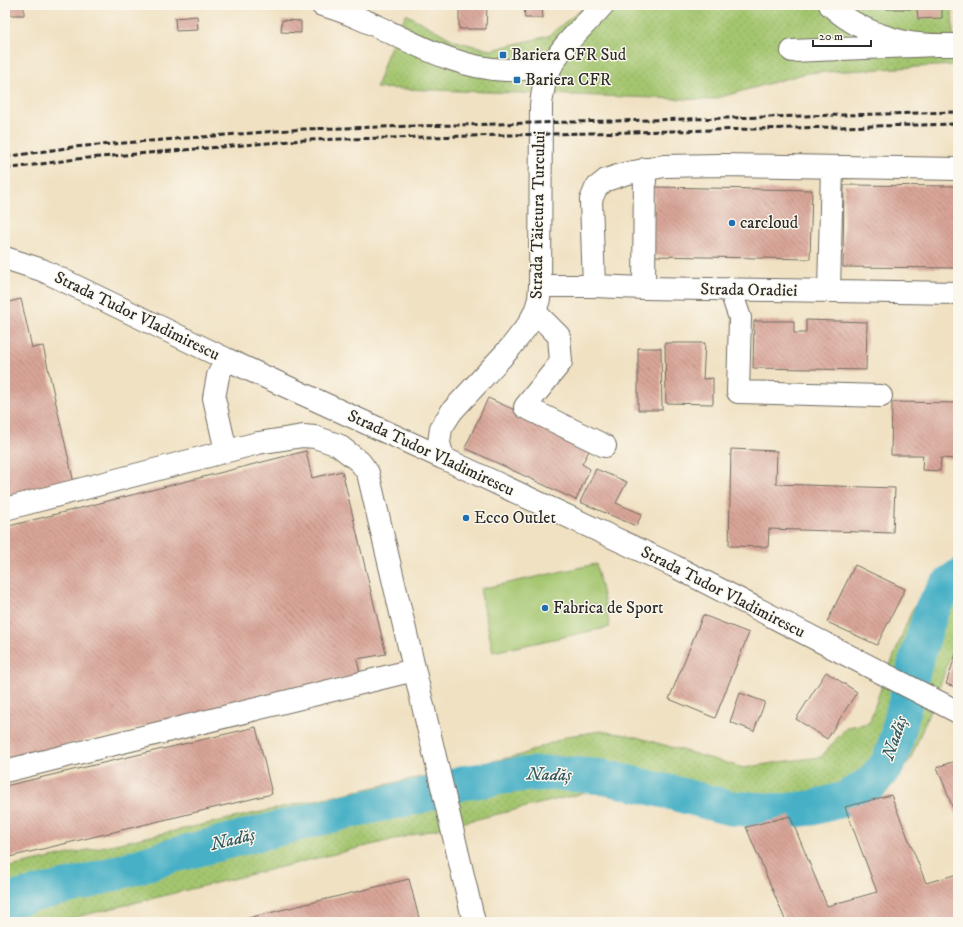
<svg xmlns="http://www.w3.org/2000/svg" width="963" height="927" viewBox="0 0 963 927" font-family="'IM FELL DW Pica',serif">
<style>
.grass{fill:url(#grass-dots);stroke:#68784d}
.park{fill:#a4c66f;stroke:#68784d}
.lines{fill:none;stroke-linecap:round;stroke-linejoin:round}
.river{stroke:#47b0c6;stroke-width:35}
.building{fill:url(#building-back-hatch)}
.minor-casing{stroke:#706b60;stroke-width:24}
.major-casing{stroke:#706b60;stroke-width:24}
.minor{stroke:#fff;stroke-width:22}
.major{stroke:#fff;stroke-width:22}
.rail{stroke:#2b2b2b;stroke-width:3;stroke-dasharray:6 3;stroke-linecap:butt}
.poi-dot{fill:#1f6fb2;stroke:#fbf7ec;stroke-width:1.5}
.labels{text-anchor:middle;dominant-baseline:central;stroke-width:3;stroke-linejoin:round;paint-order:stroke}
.poi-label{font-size:17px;fill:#2b2b2b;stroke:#fbf7ec;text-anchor:start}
.street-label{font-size:17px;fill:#2b2b2b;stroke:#fbf7ec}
.water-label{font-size:18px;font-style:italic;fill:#355a61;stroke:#fbf7ec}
</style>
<defs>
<pattern id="grass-dots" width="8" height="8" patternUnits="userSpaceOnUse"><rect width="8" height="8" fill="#a4c66f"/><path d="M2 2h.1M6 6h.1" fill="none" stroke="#8daa60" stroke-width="1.8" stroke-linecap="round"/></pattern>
<pattern id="building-back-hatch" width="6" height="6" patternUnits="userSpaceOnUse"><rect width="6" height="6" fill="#d9a598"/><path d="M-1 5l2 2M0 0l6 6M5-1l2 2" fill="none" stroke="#b0877c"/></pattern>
</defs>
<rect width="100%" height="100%" fill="#fbf7ec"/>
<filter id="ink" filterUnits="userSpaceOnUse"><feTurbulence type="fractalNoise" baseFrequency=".025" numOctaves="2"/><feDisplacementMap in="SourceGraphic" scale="8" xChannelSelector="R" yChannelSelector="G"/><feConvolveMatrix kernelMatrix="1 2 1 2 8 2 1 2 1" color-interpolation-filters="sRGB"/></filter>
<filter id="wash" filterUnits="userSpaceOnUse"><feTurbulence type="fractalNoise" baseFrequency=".012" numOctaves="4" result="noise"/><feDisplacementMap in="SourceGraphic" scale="16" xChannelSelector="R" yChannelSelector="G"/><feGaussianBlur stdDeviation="0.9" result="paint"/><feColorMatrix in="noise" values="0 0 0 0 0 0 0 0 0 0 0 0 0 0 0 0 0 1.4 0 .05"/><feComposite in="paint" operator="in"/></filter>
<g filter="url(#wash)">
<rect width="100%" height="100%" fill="#f0e1c2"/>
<path class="grass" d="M587,5H952L954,65L807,73L710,100L376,88L387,55L406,14L455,41L491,50L548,36Z
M958,557V634L941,683L911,758L886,793L860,812L819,821L780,824L729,819L674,810L640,801L588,792L56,922H5V868L521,755L568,736L600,731L633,736L744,768L779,762L821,757L847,727L869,723L880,691L912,610L935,576Z"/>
<path class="park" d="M596,564L610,627L493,652L480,589Z"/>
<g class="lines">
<path class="river" d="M5,901L87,882L171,856L265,832L341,813L420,796L462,783L518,775L557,773L604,777L669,792L730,808L782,811L812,808L845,799L871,783L887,765L894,748L915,664L932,609L946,587L958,577"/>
</g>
<g id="blocks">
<path class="building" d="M6,5H24V15H6Z
M459,5H487L486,29H459Z
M524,5H542L543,18H525Z
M881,5H942V18L918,19L917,9H887Z
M197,16L198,30L176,31L175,18Z
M282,20L301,21V33L281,32Z
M844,185L958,186V268L843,267Z
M654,187L812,190L810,259L653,256Z
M21,299L32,348L43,346L74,483L5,499V303Z
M806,320L867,322L866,370L753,368L754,321H794V333H806Z
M665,343H705L703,379L713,378V404L666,403Z
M638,348H661L662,410H638Z
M488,398L592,445L582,464L590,469L576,500L465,448Z
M892,402L958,403V459L941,458L940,471L922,470L923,455H891Z
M731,449L777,451L776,484L895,488L893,533L769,529L768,547L729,546Z
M306,451L312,478L342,471L386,654L357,659L360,674L5,760V527Z
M596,469L627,482L616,503L642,514L636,526L580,502Z
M855,565L905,589L877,645L827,622Z
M703,615L749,633L715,718L669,699Z
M958,648V688L946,684Z
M826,672L857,692L827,739L796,719Z
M740,693L765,702L754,731L730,722Z
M256,727L272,794L5,858V786Z
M958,760V821L937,767Z
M891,795L926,883L958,874V920L950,922H786L746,827L790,816L827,906L877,892L845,807Z
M409,879L420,922H236V921Z"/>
</g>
</g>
<g filter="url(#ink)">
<use href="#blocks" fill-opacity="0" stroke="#706b60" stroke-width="1"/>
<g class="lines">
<g class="minor-casing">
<path id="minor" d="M322,5C385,22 439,68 506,70C521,70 537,67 552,65
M830,5C850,24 878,36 905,42C922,46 941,45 958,45
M792,51L937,45
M5,258L42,270L226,359L443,458
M540,286H594L644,288L958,293
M594,286L591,200L596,188L606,180L624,174L664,166L720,165L958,169
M644,288L645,169
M730,289L740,318L738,392L881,396
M829,291L832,167
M535,312L559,336L561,362L525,407L605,446
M226,359L218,376L214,398L226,451
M5,509L258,443L303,436L315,437L338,445L360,462L368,473L474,922
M5,771L414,670"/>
</g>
<g class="major-casing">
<path id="major" d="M603,5C583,28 554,50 545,81C543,89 542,97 541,105L540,286L539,299L535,312L528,325L511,347L452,411L441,428L439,443L443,458L674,566L958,712"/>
</g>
<use href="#minor" class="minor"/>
<use href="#major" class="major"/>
<path class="rail" d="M5,157L73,147L303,129L958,112
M5,169L76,159L305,140L958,124"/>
</g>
</g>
<g class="poi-dot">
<rect x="499" y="51" width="8" height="8" rx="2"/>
<rect x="513" y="76" width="8" height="8" rx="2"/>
<circle cx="732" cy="223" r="4"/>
<circle cx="466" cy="518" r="4"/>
<circle cx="545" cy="608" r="4"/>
</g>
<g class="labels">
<g class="poi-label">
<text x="511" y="55">Bariera CFR Sud</text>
<text x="525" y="80">Bariera CFR</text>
<text x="740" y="223">carcloud</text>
<text x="474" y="518">Ecco Outlet</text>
<text x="553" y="608">Fabrica de Sport</text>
</g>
<g class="street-label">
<text transform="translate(538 215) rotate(-89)">Strada Tăietura Turcului</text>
<text transform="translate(749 290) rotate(1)">Strada Oradiei</text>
<text transform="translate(137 316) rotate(26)">Strada Tudor Vladimirescu</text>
<text transform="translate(431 453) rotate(25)">Strada Tudor Vladimirescu</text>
<text transform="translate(723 592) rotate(27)">Strada Tudor Vladimirescu</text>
</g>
<g class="water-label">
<text transform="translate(895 738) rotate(-71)">Nadăș</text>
<text transform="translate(549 775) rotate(1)">Nadăș</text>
<text transform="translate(233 840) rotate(-14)">Nadăș</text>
</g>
</g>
<rect width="963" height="927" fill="none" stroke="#fbf7ec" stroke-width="20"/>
<path d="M813 40v6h58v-6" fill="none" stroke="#2b2b2b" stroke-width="2"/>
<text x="819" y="40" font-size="12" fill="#2b2b2b" stroke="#fbf7ec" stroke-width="3" paint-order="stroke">20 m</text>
</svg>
